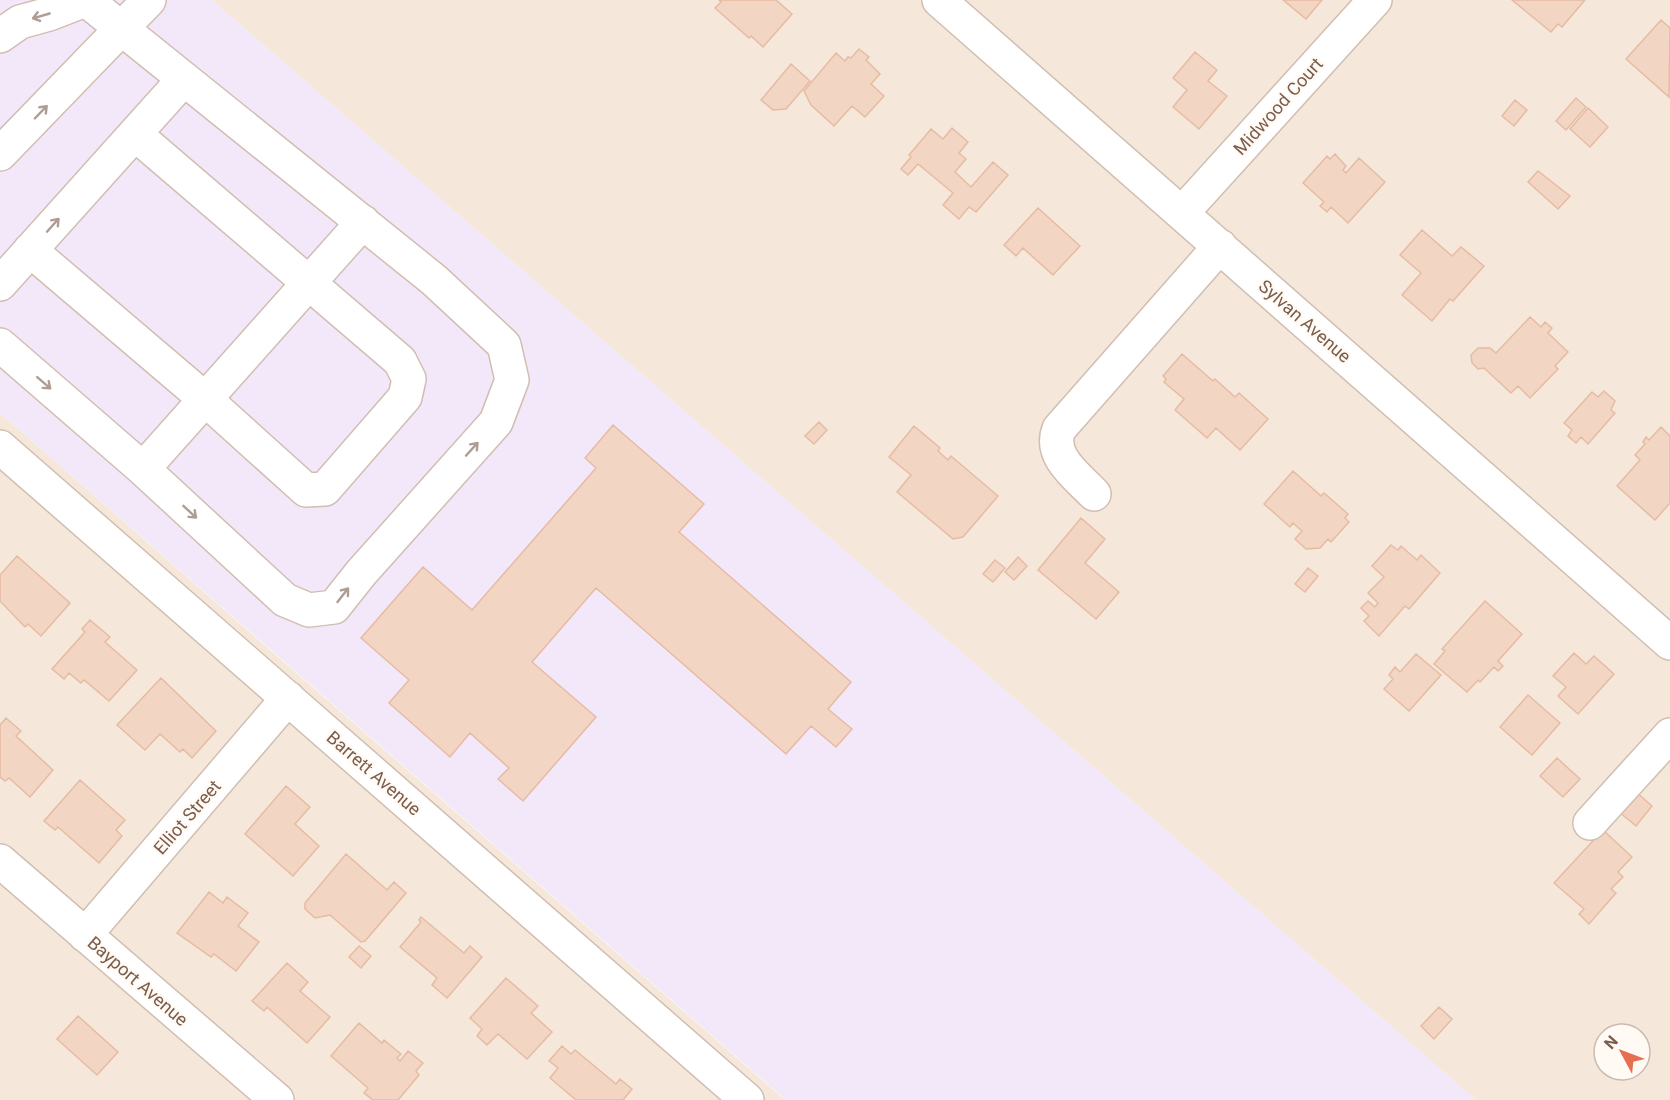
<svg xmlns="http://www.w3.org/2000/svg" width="1670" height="1100" viewBox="0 0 1670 1100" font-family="Roboto,sans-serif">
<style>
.residential{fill:#f5e8da;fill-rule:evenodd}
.education{fill:#f3e8fa}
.building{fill:#f3d5c3;stroke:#e6bba3;stroke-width:1.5}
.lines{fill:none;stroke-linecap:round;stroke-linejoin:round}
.minor-casing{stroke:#d1beb0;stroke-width:36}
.minor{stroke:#fff;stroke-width:33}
.oneway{stroke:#af9d94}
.labels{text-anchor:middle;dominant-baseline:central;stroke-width:4.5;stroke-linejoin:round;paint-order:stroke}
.street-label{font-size:18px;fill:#7a5c4d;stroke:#fffaf3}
</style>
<rect width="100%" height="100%" fill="#fdf6ec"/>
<path class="residential" d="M212,0H1670V1100H1476ZM1604,1034H1640V1070H1604Z
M0,413L278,657L785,1100H0Z"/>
<path class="education" d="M0,0H212L1476,1100H786L0,413Z"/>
<path class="building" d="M719,0H776L792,14L763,47L751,36L749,38L715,8L721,2Z
M1283,0H1322L1306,19Z
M1512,0H1585L1562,27L1558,24L1551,32Z
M1661,20L1670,28L1669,97L1626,59Z
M859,49L869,57L866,60L880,74L871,84L884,96L865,117L852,106L834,126L811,105L804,91L836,53L845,61L848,57L851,58Z
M1195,52L1217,70L1208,81L1227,96L1199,129L1173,107L1187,90L1173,78Z
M791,64L810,81L786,109L773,110L761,100Z
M1576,98L1586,107L1566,130L1556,121Z
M1515,100L1527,110L1514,126L1502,116Z
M1588,108L1608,127L1590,147L1570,129Z
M952,128L968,142L959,153L966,159L955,172L971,187L993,162L1008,175L976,212L969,207L959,219L943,205L953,193L918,164L908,175L901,169L911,157L909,155L931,129L943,139Z
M1335,154L1346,166L1343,170L1346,173L1359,158L1385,182L1348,223L1331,207L1327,212L1320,206L1324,202L1303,183L1327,156L1330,159Z
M1538,171L1570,196L1558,209L1528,182Z
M1038,208L1080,246L1053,275L1023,248L1016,256L1004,245Z
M1422,230L1452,256L1461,247L1484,266L1453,301L1450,299L1432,321L1402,295L1421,273L1400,255Z
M1530,317L1541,327L1545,322L1552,328L1548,333L1568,352L1555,366L1558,369L1530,398L1518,386L1511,393L1484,368L1478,369L1472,363L1471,355L1478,348H1490L1496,353Z
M1182,354L1213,381L1215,379L1235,397L1239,393L1268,419L1240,450L1216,428L1207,438L1175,410L1184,399L1164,382L1166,379L1163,376Z
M1604,391L1615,401L1611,410L1615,413L1588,444L1581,437L1576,443L1568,436L1572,430L1564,423L1592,392L1598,397Z
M819,422L827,430L814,444L805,436Z
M613,425L704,504L679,532L851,682L828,709L852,729L836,747L811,726L786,754L596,588L532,662L596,717L523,801L498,779L509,768L470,733L450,757L389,703L409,680L361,638L423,567L472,610L596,468L585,458Z
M914,426L940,448L938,451L948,460L951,456L998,496L963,537L953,539L897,492L911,475L889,457Z
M1661,427L1670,436V503L1655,520L1617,486L1640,460L1635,455L1645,444L1643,442L1646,437L1649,440Z
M1293,471L1321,496L1324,493L1348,514L1345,518L1349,522L1331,542L1328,539L1320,548L1306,549L1295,539L1302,531L1293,523L1290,527L1264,504Z
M1081,518L1105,539L1085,563L1119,592L1096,619L1038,570Z
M1391,545L1398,550L1401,546L1417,560L1421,555L1440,573L1409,609L1405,606L1379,636L1364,621L1369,616L1361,608L1368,601L1375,607L1378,603L1368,593L1384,577L1372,566Z
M17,556L70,603L41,636L28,624L25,627L0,601V575Z
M1018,557L1027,566L1014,580L1005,572Z
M995,560L1005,568L993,582L983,574Z
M1308,568L1318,576L1305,592L1295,584Z
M1485,601L1522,634L1498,661L1503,666L1498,671L1494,667L1480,682L1478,680L1467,692L1434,664L1445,651L1442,649Z
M90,620L110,637L105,642L137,670L109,701L84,680L81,683L69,673L64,679L52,669L85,632L82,629Z
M1574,653L1586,664L1594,656L1614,674L1578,714L1558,696L1566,687L1553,676Z
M1416,654L1441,675L1409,711L1384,689L1393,679L1389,675L1395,667L1400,672Z
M161,678L216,731L192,758L183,749L180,752L160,734L145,750L117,725Z
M1528,695L1560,723L1532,755L1500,727Z
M6,718L21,731L16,736L53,770L30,797L9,778L5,781L0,777V725Z
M1557,758L1580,779L1563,797L1540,776Z
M80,780L125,820L116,830L122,836L99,863L58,827L55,830L44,821Z
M286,786L310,807L295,824L319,846L293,876L245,834Z
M1635,791L1652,806L1636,826L1618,811Z
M1603,830L1632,857L1618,872L1623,877L1611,889L1616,893L1589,924L1579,914L1584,909L1554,883Z
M346,854L387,890L394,882L406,893L365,941L361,942L330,915L315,918L305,909V903Z
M209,892L223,903L227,897L248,913L238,926L259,942L236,971L214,954L211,957L177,933Z
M421,917L464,953L470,946L482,957L447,998L432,985L437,978L400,947L421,922L419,920Z
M359,946L371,956L361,968L349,957Z
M287,963L308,982L300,991L330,1017L307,1043L267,1007L264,1011L252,1001Z
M506,978L538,1006L531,1013L552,1032L527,1059L498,1034L487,1045L477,1036L482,1029L470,1018Z
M1439,1007L1452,1019L1434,1039L1421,1026Z
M78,1016L118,1052L97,1075L57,1039Z
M359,1023L382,1043L384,1040L401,1054L397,1058L400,1061L408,1051L423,1063L416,1071L419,1075L398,1100H373L364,1093L368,1088L331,1056Z
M562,1046L571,1054L575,1050L616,1084L620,1079L632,1089L623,1100H576L550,1078L558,1068L549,1061Z"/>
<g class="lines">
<g class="minor-casing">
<path id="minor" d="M939,0L1670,643
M0,36L20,22L49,14L85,0
M0,154L149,0
M1182,213L1375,0
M30,250L205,399L306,490L325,489L405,397L409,379L400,361L135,134
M0,284L184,79
M0,345L143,469L285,600L309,610L334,607L361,573L496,422L512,380L504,345L434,280L86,0
M0,447L747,1100
M143,469L363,222
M1094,494C1077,476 1048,456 1059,429L1220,246
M1590,823L1670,735
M0,861L277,1100
M85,935L288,698"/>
</g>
<use href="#minor" class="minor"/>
</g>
<defs><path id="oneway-shaft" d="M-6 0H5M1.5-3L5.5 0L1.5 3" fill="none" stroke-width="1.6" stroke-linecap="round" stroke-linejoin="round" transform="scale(1.5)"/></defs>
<g class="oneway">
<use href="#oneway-shaft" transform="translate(41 16) rotate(164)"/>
<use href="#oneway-shaft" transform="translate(41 112) rotate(-46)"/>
<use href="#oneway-shaft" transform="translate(53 225) rotate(-48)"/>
<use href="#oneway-shaft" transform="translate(44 383) rotate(41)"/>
<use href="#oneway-shaft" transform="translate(472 449) rotate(-48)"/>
<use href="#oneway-shaft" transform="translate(190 512) rotate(43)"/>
<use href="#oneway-shaft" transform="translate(343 595) rotate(-52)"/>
</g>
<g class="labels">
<g class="street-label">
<text transform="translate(1278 106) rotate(-48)">Midwood Court</text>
<text transform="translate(1305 321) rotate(41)">Sylvan Avenue</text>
<text transform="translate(374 773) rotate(41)">Barrett Avenue</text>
<text transform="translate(187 817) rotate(-49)">Elliot Street</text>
<text transform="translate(138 981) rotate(41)">Bayport Avenue</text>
</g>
</g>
<g transform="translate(1622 1052) rotate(311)"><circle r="28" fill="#fffaf3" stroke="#cabbb1" stroke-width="1.5"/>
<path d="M0-4.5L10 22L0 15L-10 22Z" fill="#e76f51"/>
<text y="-9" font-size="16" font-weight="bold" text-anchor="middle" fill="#7a5c4d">N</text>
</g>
</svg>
